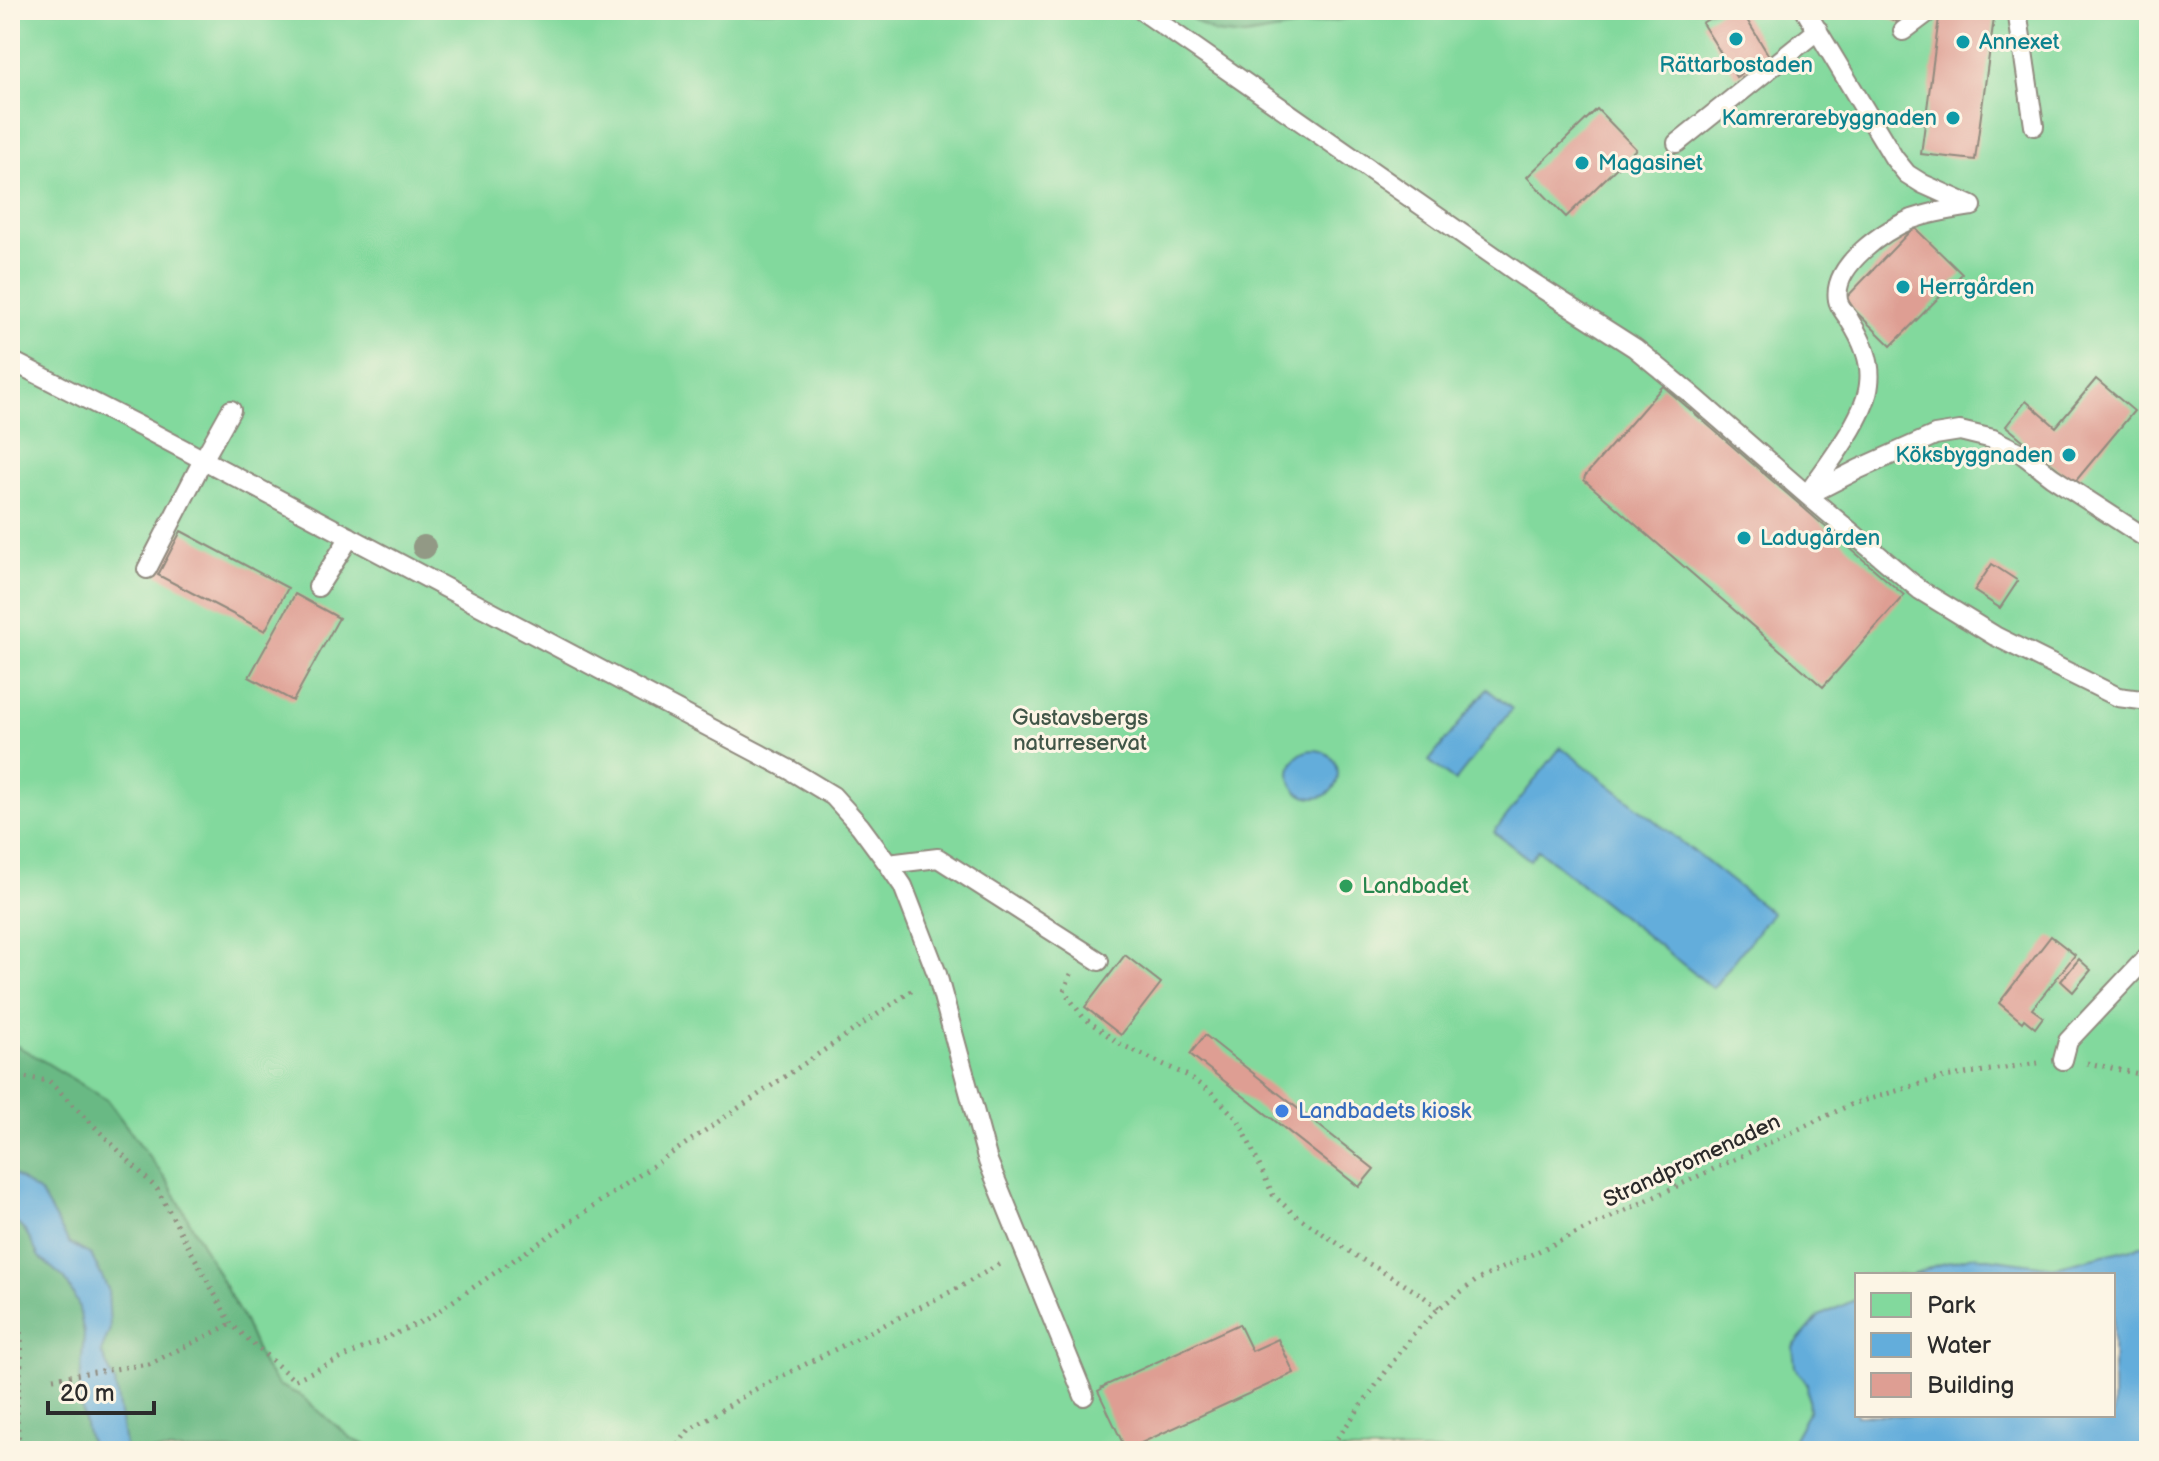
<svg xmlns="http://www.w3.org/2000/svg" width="2159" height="1461" viewBox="0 0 2159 1461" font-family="'Balsamiq Sans',sans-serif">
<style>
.green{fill:#82d99d;stroke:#568264;stroke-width:2;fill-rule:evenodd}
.forest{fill:#69b984;stroke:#4a7258;stroke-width:2}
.water{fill:#63addb;stroke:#476c83;stroke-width:2}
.building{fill:#de9e93}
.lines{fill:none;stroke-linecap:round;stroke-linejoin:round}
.service-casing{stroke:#908a7e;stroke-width:22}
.path{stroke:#908a7e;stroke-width:5;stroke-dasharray:2 6;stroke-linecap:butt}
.service{stroke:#fff;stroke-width:18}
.tree{fill:#929985}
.culture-dot{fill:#0f9aa8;stroke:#fcf5e5;stroke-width:3}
.leisure-dot{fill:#2e9e5b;stroke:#fcf5e5;stroke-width:3}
.shop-dot{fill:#3f7fe0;stroke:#fcf5e5;stroke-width:3}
.labels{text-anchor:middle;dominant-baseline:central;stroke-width:6;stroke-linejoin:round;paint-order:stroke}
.culture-label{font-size:22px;fill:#0d838f;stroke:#fcf5e5;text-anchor:start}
.park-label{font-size:22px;fill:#415648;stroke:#fcf5e5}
.leisure-label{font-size:22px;fill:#27864d;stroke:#fcf5e5;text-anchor:start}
.shop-label{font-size:22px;fill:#366cbe;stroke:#fcf5e5;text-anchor:start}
.street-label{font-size:22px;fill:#2b2b2b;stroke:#fcf5e5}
</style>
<rect width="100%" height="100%" fill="#fcf5e5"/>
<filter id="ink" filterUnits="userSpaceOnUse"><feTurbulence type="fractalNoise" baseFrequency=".0125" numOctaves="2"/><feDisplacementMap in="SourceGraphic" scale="16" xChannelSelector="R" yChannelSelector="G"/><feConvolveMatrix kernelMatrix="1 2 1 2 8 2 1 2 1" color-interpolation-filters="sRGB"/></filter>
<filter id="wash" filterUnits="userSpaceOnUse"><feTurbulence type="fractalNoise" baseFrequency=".006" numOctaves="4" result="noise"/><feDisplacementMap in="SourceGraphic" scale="32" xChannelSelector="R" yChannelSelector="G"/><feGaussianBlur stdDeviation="1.8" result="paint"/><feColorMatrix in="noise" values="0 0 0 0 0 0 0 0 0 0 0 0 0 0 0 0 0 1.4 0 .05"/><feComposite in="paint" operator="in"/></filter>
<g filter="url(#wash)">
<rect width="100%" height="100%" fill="#f4ead0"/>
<path class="green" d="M10,10H2149V1451H10ZM1857,1275H2113V1415H1857Z"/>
<path class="forest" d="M1178,10H1394L1245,36L1215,33Z
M10,1042L37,1057L107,1100L168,1182L244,1321L262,1363L278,1385L300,1395L352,1439L378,1451H10Z"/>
<path class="water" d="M1487,689L1512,709L1455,781L1429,761Z
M1561,747L1772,913L1713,988L1538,850L1530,860L1494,832Z
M1290 774a24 24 0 1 1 48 0a24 24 0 1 1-48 0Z
M10,1172L41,1194L69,1243L91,1255L108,1289L110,1329L101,1352L115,1383L126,1451H93L86,1430L79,1395L84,1334L78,1304L65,1279L39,1257L26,1232L10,1217Z
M2149,1244V1451H1787L1809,1411L1807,1384L1795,1367L1793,1347L1819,1316L1857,1299V1415H2113V1275H1913L1934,1266L1974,1256L2055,1267Z"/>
<g id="blocks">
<path class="building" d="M1723,10H1741L1769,56L1736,77L1702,23Z
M1870,10H1910L1904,25Z
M1940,10L1994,18L1975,160L1921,154Z
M1597,109L1636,149L1566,217L1527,177Z
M1914,227L1962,274L1891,346L1844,300Z
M2096,379L2134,411L2074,483L2006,426L2026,401L2056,427Z
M1663,386L1904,595L1823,687L1584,480L1585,476Z
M181,531L288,588L265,631L158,575Z
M1992,564L2018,581L2000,608L1974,591Z
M295,594L339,618L293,701L249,677Z
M2051,936L2075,955L2032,1009L2043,1017L2035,1028L2024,1019L2022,1022L1999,1003Z
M1125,955L1161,983L1121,1035L1085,1007Z
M2079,959L2091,970L2073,992L2061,981Z
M1205,1035L1374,1169L1359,1187L1190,1054Z
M1239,1324L1252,1351L1278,1339L1294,1373L1126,1450L1098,1391L1103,1388L1102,1387Z"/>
</g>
</g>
<g filter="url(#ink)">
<use href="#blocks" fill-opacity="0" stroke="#908a7e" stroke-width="2"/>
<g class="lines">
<g class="service-casing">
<path id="service" d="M1141,10L1524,277L1635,348L1692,395L1807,495L1920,590L1995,636L2118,697L2149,701
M1805,10L1894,158L1907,174L1923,184L1972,206
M2017,10L2034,126
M1903,31L1931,10
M1677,143L1818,30
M10,360L149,431L790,770L833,796L860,826L888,864L938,858L1099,961
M1810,494L1859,469L1935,435L1960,431L1993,439L2021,453L2052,477L2149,540
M1807,495C1826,466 1866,418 1869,384C1872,361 1862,340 1850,321C1847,315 1839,307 1838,300C1832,265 1885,230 1912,219C1931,212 1952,209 1972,206
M147,569L203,460L231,410
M318,587L350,537
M888,864L903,886L937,974L988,1161L1084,1396
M2063,1060L2068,1041L2149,955"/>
</g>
<path class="path" d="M1071,974L1064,991L1083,1017L1118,1043L1186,1075L1211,1092L1239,1121L1273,1195L1295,1215L1358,1257L1420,1294L1439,1308
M2087,1063L2149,1076
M10,1075L49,1081L157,1189L231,1324L294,1380L425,1320L916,988
M10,1302C27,1330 21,1363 18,1394C16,1413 18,1432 20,1451
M53,1378L149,1364L231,1324
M673,1451L689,1430L754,1390L960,1287L1003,1262
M1328,1451L1414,1333L1439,1308L1477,1280L1852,1104L1944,1077L2038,1063"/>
<use href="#service" class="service"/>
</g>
<circle class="tree" cx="424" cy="547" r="12"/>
</g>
<g class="culture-dot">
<circle cx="1736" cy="39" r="8"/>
<circle cx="1963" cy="42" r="8"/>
<circle cx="1953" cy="118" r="8"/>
<circle cx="1582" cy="163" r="8"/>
<circle cx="1903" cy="287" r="8"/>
<circle cx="2069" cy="455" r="8"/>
<circle cx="1744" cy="538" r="8"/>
</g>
<circle class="leisure-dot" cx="1346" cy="886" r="8"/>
<circle class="shop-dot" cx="1282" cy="1111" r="8"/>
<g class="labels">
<g class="culture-label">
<text x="1979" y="42">Annexet</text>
<text x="1736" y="65" text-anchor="middle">Rättarbostaden</text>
<text x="1937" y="118" text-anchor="end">Kamrerarebyggnaden</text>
<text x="1598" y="163">Magasinet</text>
<text x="1919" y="287">Herrgården</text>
<text x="2053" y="455" text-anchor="end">Köksbyggnaden</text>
<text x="1760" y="538">Ladugården</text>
</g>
<g class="park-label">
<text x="1080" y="718">Gustavsbergs<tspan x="1080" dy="25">naturreservat</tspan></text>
</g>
<g class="leisure-label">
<text x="1362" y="886">Landbadet</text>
</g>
<g class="shop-label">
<text x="1298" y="1111">Landbadets kiosk</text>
</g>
<g class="street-label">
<text transform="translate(1692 1161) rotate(-25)">Strandpromenaden</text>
</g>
</g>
<rect width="2159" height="1461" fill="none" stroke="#fcf5e5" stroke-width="40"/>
<rect x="1855" y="1273" width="260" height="144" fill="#fcf5e5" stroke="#a8a49b" stroke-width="2"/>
<rect x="1871" y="1293" width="40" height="24" fill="#82d99d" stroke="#a8a49b" stroke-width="2"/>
<text x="1927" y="1313" font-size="24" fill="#2b2b2b">Park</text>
<rect x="1871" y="1333" width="40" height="24" fill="#63addb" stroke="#a8a49b" stroke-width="2"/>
<text x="1927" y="1353" font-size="24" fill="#2b2b2b">Water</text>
<rect x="1871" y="1373" width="40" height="24" fill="#de9e93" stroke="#a8a49b" stroke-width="2"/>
<text x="1927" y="1393" font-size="24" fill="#2b2b2b">Building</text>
<path d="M48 1401v12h106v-12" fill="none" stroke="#2b2b2b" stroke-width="4"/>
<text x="60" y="1401" font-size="24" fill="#2b2b2b" stroke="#fcf5e5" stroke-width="6" paint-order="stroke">20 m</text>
</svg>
